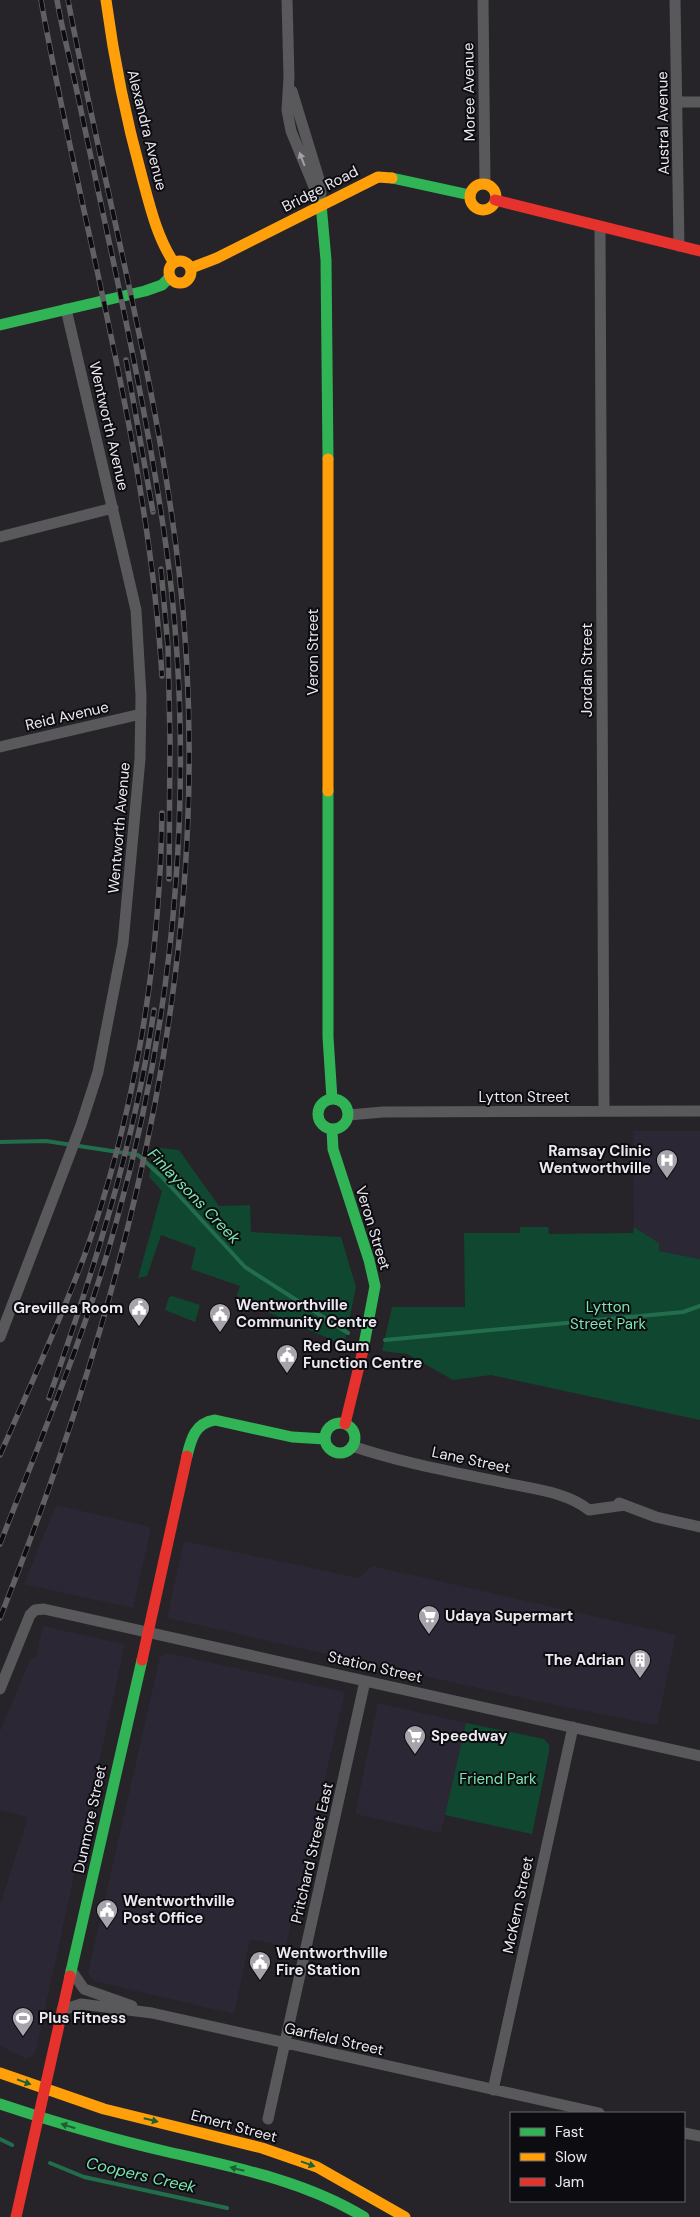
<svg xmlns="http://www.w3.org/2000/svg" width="700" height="2217" viewBox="0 0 700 2217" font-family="'DM Sans',sans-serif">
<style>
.built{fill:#2b2734}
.park{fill:#104730}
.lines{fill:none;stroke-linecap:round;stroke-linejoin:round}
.stream{stroke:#226e4c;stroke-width:4}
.street{stroke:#59585b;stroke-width:11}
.fast{stroke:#30b455;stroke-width:11}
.slow{stroke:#ff9f0a;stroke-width:11}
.jam{stroke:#e5322d;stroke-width:11}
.rail-casing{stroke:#605f62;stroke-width:5.5}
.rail{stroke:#0d0c10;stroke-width:4;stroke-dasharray:11;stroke-linecap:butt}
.oneway{fill:#a2a0a5}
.oneway2{fill:#1e6032}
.labels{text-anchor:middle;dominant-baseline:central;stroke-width:4;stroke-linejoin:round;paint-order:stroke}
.street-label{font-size:15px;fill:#ebe9ef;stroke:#0d0c10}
.poi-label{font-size:15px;font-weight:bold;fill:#ebe9ef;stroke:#0d0c10;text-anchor:start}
.park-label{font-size:15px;fill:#7ae7af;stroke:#0d0c10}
.water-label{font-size:16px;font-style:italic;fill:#79e5ae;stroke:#0d0c10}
</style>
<rect width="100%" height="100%" fill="#262429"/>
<path class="built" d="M633,1131H700V1259L659,1251L658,1243L634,1227Z
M56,1505L151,1527L133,1608L24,1584Z
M184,1541L359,1578L372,1566L676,1635L657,1725L540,1702L167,1618Z
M43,1626L125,1644L35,2054L27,2059L0,2046V1905L28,1817L0,1810V1731L30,1660L36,1656Z
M166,1653L345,1692L286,1946L250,1939L234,2014L94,1981L88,1973L160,1657Z
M378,1703L466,1723L441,1833L355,1814Z"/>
<path class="park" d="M161,1148L179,1150L219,1206L250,1205L251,1232L341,1237L356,1287L344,1345L251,1305L237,1296L240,1286L191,1269L196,1248L161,1235L147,1276L138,1278L162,1191L149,1177L154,1152Z
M520,1227H548L549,1234L633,1233L634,1227L659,1243V1251L700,1259V1420L491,1375L453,1380L407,1354L382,1351L392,1307H465L464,1233H520Z
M172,1296L200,1305L195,1322L165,1310L169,1297Z
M466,1723L544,1739L549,1745V1752L532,1834L445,1815Z"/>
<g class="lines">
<path class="stream" d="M0,1142L46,1141L138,1155L162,1177L245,1267L348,1333
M385,1340L683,1312L700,1306
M0,2139L12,2145
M50,2163L84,2177L227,2208"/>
<path class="street" d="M287,0L289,77L287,110L291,131L321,204
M483,0L485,184
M675,0L679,246
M292,91L319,179L321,194
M677,102H700
M600,228L604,1111
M0,537L113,508
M0,747L141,714
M349,1115L383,1112L700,1111
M0,1337L81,1125L98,1072L123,943L140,759L141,696L136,610L66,309
M352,1446C402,1463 454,1472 506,1483C533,1489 567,1492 589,1510L625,1505
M619,1503L656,1517L700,1527
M0,1689L30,1615L35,1610L44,1609L700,1756
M71,1970L84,1989L132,2006
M62,2010L81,2004L152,2013L599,2113
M493,2090L573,1727
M268,2119L365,1681
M684,2133L700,2136"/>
<path class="fast" d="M392,178L470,195
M321,204L326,260L328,459
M0,325L145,291L162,285L170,277
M328,791V1037L332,1099
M318 1114a15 15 0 1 1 30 0a15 15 0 1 1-30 0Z
M332,1130L333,1149L369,1260L375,1286L363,1350
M325 1438a15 15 0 1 1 30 0a15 15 0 1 1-30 0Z
M187,1456C191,1439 195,1423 215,1420L292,1437L325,1439
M70,1976L142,1660
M0,2104C54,2122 108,2138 164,2151C233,2167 303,2180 364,2217"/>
<path class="slow" d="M106,0C114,60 126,119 142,177C150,207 157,237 174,263
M470 197a13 13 0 1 1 26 0a13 13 0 1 1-26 0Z
M169 272a11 11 0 1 1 22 0a11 11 0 1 1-22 0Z
M191,268L217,258L378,177L392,178
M328,459V791
M0,2073L104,2109L262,2148L317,2167L405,2217"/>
<path class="jam" d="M495,200L700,251
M345,1424L363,1350
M142,1660L187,1456
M16,2217L70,1976"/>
<g class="rail-casing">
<path id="rail" d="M41,0C81,225 148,447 162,676
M126,360L153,512
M161,569L168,647L170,739L169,879
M49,1398C93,1272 135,1143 154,1010
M0,1455C29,1388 60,1322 85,1254C135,1114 160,962 162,813
M0,1544C41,1438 86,1333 116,1223C177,1005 197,771 166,546C145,396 110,249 79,101C72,67 63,34 57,0
M0,1618C133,1284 220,932 179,571C157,379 104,190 68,0"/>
</g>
<use href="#rail" class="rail"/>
</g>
<defs><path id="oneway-solid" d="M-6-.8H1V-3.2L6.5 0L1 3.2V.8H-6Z" transform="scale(1.25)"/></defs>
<use class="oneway" href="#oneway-solid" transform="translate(302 159) rotate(-111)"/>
<g class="oneway2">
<use href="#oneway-solid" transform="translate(24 2082) rotate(20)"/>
<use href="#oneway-solid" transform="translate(151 2120) rotate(14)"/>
<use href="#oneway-solid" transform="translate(68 2126) rotate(-163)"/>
<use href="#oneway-solid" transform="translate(308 2164) rotate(20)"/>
<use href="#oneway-solid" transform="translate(237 2169) rotate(-166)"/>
</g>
<defs>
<g id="hospital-pin" transform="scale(1.125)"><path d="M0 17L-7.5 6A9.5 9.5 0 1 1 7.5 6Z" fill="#a6a4aa" stroke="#0d0c10"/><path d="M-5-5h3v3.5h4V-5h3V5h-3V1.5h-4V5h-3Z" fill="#fff"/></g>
<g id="civic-pin" transform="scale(1.125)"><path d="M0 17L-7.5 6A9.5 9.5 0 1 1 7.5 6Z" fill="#a6a4aa" stroke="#0d0c10"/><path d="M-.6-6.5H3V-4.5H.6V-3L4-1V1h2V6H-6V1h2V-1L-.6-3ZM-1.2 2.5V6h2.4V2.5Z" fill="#fff"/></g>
<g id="supermarket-pin" transform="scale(1.125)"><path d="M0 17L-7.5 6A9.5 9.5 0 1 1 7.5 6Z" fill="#a6a4aa" stroke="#0d0c10"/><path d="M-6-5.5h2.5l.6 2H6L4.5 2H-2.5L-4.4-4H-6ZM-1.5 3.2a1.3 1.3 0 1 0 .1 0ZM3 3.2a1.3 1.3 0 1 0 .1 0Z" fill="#fff"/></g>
<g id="building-pin" transform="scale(1.125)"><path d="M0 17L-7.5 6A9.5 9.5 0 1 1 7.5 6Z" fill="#a6a4aa" stroke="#0d0c10"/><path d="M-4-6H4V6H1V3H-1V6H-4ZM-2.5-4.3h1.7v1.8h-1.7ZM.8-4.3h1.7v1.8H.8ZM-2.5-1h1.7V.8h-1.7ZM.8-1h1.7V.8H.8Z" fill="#fff"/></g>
<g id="stadium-pin" transform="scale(1.125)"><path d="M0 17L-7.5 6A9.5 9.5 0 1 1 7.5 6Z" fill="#a6a4aa" stroke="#0d0c10"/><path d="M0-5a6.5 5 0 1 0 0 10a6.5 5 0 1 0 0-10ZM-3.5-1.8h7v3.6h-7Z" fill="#fff"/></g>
</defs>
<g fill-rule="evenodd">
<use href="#hospital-pin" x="667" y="1160"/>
<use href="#civic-pin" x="139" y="1308"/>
<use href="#civic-pin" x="220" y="1314"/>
<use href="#civic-pin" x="287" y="1355"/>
<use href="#supermarket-pin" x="429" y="1616"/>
<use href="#building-pin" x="640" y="1660"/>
<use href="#supermarket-pin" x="415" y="1736"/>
<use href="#civic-pin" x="107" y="1910"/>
<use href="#civic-pin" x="260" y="1962"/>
<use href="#stadium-pin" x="23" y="2018"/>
</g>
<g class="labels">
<g class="street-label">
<text transform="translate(469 92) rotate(-91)">Moree Avenue</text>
<text transform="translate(663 123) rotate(-91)">Austral Avenue</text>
<text transform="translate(147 130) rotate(76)">Alexandra Avenue</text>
<text transform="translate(320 189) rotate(-27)">Bridge Road</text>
<text transform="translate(109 426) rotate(77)">Wentworth Avenue</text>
<text transform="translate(313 652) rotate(-90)">Veron Street</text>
<text transform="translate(587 670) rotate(-90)">Jordan Street</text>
<text transform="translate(67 716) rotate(-13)">Reid Avenue</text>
<text transform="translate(119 828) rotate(-85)">Wentworth Avenue</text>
<text x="524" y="1097">Lytton Street</text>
<text transform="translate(373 1228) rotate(73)">Veron Street</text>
<text transform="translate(471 1460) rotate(12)">Lane Street</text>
<text transform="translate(375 1667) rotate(13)">Station Street</text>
<text transform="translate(90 1819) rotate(-78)">Dunmore Street</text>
<text transform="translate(312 1853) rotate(-77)">Pritchard Street East</text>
<text transform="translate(518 1905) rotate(-78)">McKern Street</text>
<text transform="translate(334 2039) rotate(13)">Garfield Street</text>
<text transform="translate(234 2126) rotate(15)">Emert Street</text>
</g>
<g class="poi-label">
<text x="651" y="1151" text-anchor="end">Ramsay Clinic<tspan x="651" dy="17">Wentworthville</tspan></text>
<text x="236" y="1305">Wentworthville<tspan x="236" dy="17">Community Centre</tspan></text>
<text x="123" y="1308" text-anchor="end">Grevillea Room</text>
<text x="303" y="1346">Red Gum<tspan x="303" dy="17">Function Centre</tspan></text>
<text x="445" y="1616">Udaya Supermart</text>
<text x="624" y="1660" text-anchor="end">The Adrian</text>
<text x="431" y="1736">Speedway</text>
<text x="123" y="1901">Wentworthville<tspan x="123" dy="17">Post Office</tspan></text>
<text x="276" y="1953">Wentworthville<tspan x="276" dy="17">Fire Station</tspan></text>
<text x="39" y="2018">Plus Fitness</text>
</g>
<g class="park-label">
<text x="608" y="1307">Lytton<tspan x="608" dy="17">Street Park</tspan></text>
<text x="498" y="1779">Friend Park</text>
</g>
<g class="water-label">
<text transform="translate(194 1196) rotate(46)">Finlaysons Creek</text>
<text transform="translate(141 2175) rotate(13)">Coopers Creek</text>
</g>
</g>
<rect x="510" y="2112" width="175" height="90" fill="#0d0c10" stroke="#666469"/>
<rect x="520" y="2128" width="25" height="8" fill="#30b455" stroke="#666469"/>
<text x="555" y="2137" font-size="15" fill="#ebe9ef">Fast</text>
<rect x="520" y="2153" width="25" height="8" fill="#ff9f0a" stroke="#666469"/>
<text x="555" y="2162" font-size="15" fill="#ebe9ef">Slow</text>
<rect x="520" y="2178" width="25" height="8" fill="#e5322d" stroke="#666469"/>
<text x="555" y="2187" font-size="15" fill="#ebe9ef">Jam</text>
</svg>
